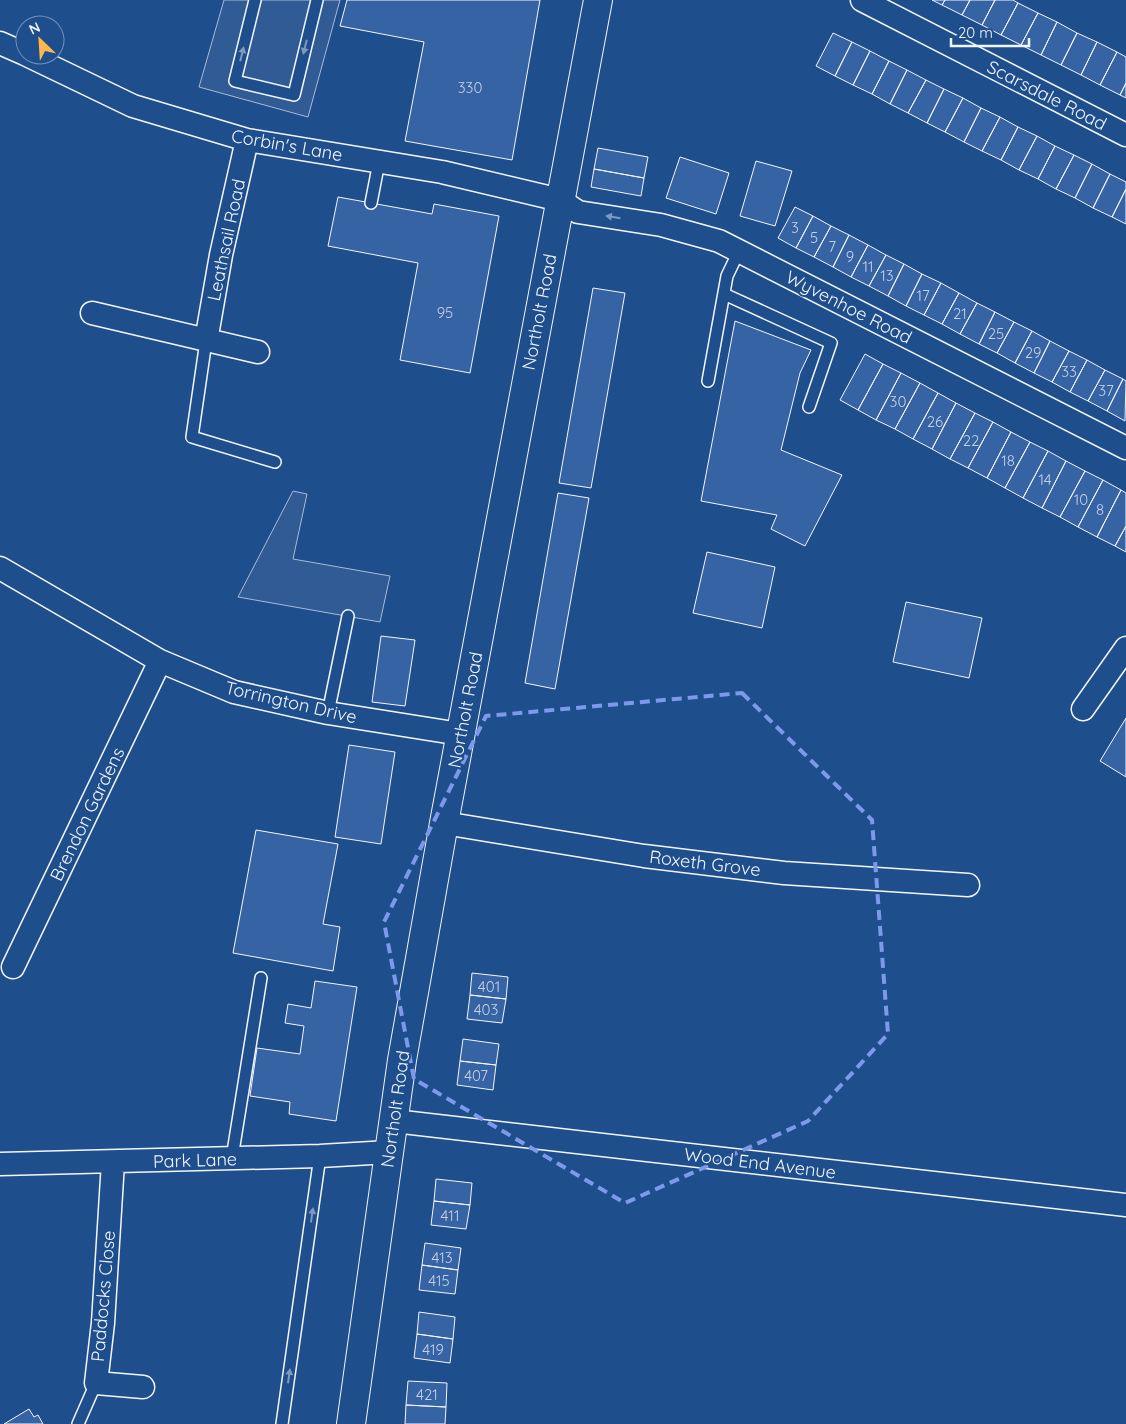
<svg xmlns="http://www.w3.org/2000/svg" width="1126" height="1424" viewBox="0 0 1126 1424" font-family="Quicksand,sans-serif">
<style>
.built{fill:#305b95;stroke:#a8bbd7}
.building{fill:#3563a3;stroke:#f2f6ff}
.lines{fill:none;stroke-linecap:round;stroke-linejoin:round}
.service-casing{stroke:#f2f6ff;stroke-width:14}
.minor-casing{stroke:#f2f6ff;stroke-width:25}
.primary-casing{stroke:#f2f6ff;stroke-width:30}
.service{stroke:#1f4e8c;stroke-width:11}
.minor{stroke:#1f4e8c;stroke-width:22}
.primary{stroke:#1f4e8c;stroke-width:28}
.oneway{fill:#7e9ac0}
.marked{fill:none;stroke:#7d9aea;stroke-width:4;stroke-dasharray:10 6;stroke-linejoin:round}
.labels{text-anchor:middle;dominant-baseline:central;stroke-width:4;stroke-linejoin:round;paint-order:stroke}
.number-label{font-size:15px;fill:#c3d1e8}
.street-label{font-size:18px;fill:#f2f6ff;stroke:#1f4e8c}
</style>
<rect width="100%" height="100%" fill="#1f4e8c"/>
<path class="built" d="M224,0H340L308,117L199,87Z
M293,491L307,494L293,559L390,576L380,622L238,597Z"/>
<path class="building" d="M347,0H540L512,160L405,141L424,42L340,26Z
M932,0H945L942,5Z
M945,0H970L962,15L942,5Z
M970,0H995L982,25L962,15Z
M995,0H1013L1018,3L1001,35L982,25Z
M1018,3L1038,13L1021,45L1001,35Z
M1038,13L1057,22L1041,55L1021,45Z
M1057,22L1077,33L1061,65L1041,55Z
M833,33L852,42L835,76L816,66Z
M1077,33L1097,42L1081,75L1061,65Z
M852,42L870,51L853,85L835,76Z
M1097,42L1117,52L1100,85L1081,75Z
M870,51L889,61L872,94L853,85Z
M1117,52L1126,57V83L1120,95L1100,85Z
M889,61L907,70L890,104L872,94Z
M907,70L926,80L908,113L890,104Z
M926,80L944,89L927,123L908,113Z
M1126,83V98L1120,95Z
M944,89L963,98L945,132L927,123Z
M963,98L981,108L964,142L945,132Z
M981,108L1000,117L982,151L964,142Z
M1000,117L1018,127L1001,160L982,151Z
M1018,127L1037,136L1019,170L1001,160Z
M1037,136L1055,146L1038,179L1019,170Z
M1055,146L1074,155L1056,189L1038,179Z
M598,148L648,157L644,178L594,169Z
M1074,155L1092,164L1075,198L1056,189Z
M680,157L729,173L716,214L666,198Z
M756,161L792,171L775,226L740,216Z
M1092,164L1110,174L1093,208L1075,198Z
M594,169L644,178L641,196L591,187Z
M1110,174L1126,182V189L1112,217L1093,208Z
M1126,189V224L1112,217Z
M338,197L432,214L434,204L499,216L470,373L400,360L418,263L328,246Z
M795,207L813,216L796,248L778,238Z
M813,216L831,226L814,257L796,248Z
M831,226L849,235L833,267L814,257Z
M849,235L868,245L851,277L833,267Z
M868,245L886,255L869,286L851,277Z
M886,255L904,264L888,296L869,286Z
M904,264L922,274L906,306L888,296Z
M922,274L941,283L924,315L906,306Z
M941,283L959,293L942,324L924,315Z
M593,288L625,293L591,488L559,483Z
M959,293L977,303L960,334L942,324Z
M977,303L995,312L979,344L960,334Z
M995,312L1014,322L997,353L979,344Z
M735,321L811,350L800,373L781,450L842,475L805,546L771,529L777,515L701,501Z
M1014,322L1032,331L1015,363L997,353Z
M1032,331L1050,341L1034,373L1015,363Z
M1050,341L1069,351L1052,382L1034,373Z
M1069,351L1087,360L1070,392L1052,382Z
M865,354L883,364L858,410L840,400Z
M1087,360L1105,370L1088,401L1070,392Z
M883,364L901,373L876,420L858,410Z
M1105,370L1123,379L1107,411L1088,401Z
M901,373L920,383L895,429L876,420Z
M1123,379L1126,381L1125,421L1107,411Z
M920,383L938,393L913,439L895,429Z
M938,393L956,403L932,449L913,439Z
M956,403L975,413L950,459L932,449Z
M975,413L993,422L968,468L950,459Z
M993,422L1011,432L987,478L968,468Z
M1011,432L1030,442L1005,488L987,478Z
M1030,442L1048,451L1023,498L1005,488Z
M1048,451L1066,461L1042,508L1023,498Z
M1066,461L1085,471L1060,517L1042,508Z
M1085,471L1103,480L1078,527L1060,517Z
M1103,480L1121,490L1097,537L1078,527Z
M1121,490L1126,493V526L1115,546L1097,537Z
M558,493L589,498L555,689L525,683Z
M1126,526V552L1115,546Z
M707,552L775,567L762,628L693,613Z
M906,602L982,618L969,678L893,662Z
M381,636L415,640L405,706L372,702Z
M1126,718V777L1100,761Z
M349,745L395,752L381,844L335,837Z
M256,830L338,844L323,924L340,927L333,971L233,953Z
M472,973L508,977L506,999L470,995Z
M315,981L357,987L336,1121L289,1114L290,1102L250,1096L257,1048L300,1054L304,1026L285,1023L288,1004L311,1008Z
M470,995L506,999L502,1023L467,1019Z
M463,1039L499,1044L496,1065L460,1061Z
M460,1061L496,1065L493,1090L457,1085Z
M436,1179L472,1183L470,1205L434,1201Z
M434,1201L470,1205L466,1229L431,1225Z
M425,1243L461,1248L458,1270L422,1265Z
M422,1265L458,1270L455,1294L419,1290Z
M419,1312L455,1317L453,1339L417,1334Z
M417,1334L453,1339L450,1363L414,1358Z
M408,1381L447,1383L446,1407L406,1405Z
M406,1405L446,1407L445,1424H405Z
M29,1409L34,1417L38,1415L43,1424H4Z"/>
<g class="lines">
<g class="service-casing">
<path id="service" d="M255,0L235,81L294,95L317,0
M371,203L379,162
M724,294L831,343L809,407
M206,341L192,437L275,462
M708,381L727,276L739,251
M328,713L348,616
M232,1158L261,978
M78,1424L96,1383
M282,1424L320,1156"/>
</g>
<g class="minor-casing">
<path id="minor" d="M862,0L1126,135
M0,43L25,54
M27,55L133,106L247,140L442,172L560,200L578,212L661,225L719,241L1126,448
M92,313L258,352
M206,341L221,255L247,140
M0,568L160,661L234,692L328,713L460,734
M1083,709L1126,648
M444,823L644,856L784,873L968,885
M13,967L160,661
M394,1121L1126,1205
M113,1162L103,1323L96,1383L143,1387
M0,1164L320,1156L389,1152"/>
</g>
<g class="primary-casing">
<path id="primary" d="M351,1424L402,1060L444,823L598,0"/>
</g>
<use href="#service" class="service"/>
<use href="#minor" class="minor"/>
<use href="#primary" class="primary"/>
</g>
<defs><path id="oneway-solid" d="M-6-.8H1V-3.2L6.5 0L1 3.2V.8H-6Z" transform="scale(1.25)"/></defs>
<g class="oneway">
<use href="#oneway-solid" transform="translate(305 47) rotate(104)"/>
<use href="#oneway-solid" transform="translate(242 54) rotate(-76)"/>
<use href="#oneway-solid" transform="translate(613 217) rotate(-171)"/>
<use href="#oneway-solid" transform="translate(312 1215) rotate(-82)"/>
<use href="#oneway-solid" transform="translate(289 1376) rotate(-82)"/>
</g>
<path class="marked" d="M742,693L872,820L888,1034L808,1121L625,1203L414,1079L384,922L486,716Z"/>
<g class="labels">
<g class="number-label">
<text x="470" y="87">330</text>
<text x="795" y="227">3</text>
<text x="814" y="237">5</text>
<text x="832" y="246">7</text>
<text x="850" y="256">9</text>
<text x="868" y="266">11</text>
<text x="887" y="275">13</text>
<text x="923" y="295">17</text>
<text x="445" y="312">95</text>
<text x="960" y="313">21</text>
<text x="996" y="333">25</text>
<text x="1033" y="352">29</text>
<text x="1069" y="371">33</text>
<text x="1106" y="390">37</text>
<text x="898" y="401">30</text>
<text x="935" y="421">26</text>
<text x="971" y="440">22</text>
<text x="1008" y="460">18</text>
<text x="1045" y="479">14</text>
<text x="1081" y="499">10</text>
<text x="1100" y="509">8</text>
<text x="489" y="986">401</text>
<text x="486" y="1009">403</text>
<text x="476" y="1075">407</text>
<text x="450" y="1215">411</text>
<text x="442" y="1257">413</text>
<text x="439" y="1280">415</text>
<text x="433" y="1349">419</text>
<text x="427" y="1394">421</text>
</g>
<g class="street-label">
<text transform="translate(1047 95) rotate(27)">Scarsdale Road</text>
<text transform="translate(287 145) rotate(10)">Corbin's Lane</text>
<text transform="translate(226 240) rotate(-78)">Leathsail Road</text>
<text transform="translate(849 307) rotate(27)">Wyvenhoe Road</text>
<text transform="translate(539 312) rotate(-79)">Northolt Road</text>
<text transform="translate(291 702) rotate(13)">Torrington Drive</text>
<text transform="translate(465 710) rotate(-79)">Northolt Road</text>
<text transform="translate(87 814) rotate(-64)">Brendon Gardens</text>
<text transform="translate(705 863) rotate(7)">Roxeth Grove</text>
<text transform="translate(395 1109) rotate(-82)">Northolt Road</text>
<text transform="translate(195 1160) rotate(-2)">Park Lane</text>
<text transform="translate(760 1163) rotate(7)">Wood End Avenue</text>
<text transform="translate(103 1296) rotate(-85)">Paddocks Close</text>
</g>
</g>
<g transform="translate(40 40) rotate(335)"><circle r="24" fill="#1f4e8c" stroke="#7391ba"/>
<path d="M0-4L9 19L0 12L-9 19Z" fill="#ffb74d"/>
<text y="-8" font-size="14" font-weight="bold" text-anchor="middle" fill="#f2f6ff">N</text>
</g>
<path d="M951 38v8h78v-8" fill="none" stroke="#f2f6ff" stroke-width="2.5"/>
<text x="958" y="38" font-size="15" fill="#f2f6ff" stroke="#1f4e8c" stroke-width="4" paint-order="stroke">20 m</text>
</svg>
